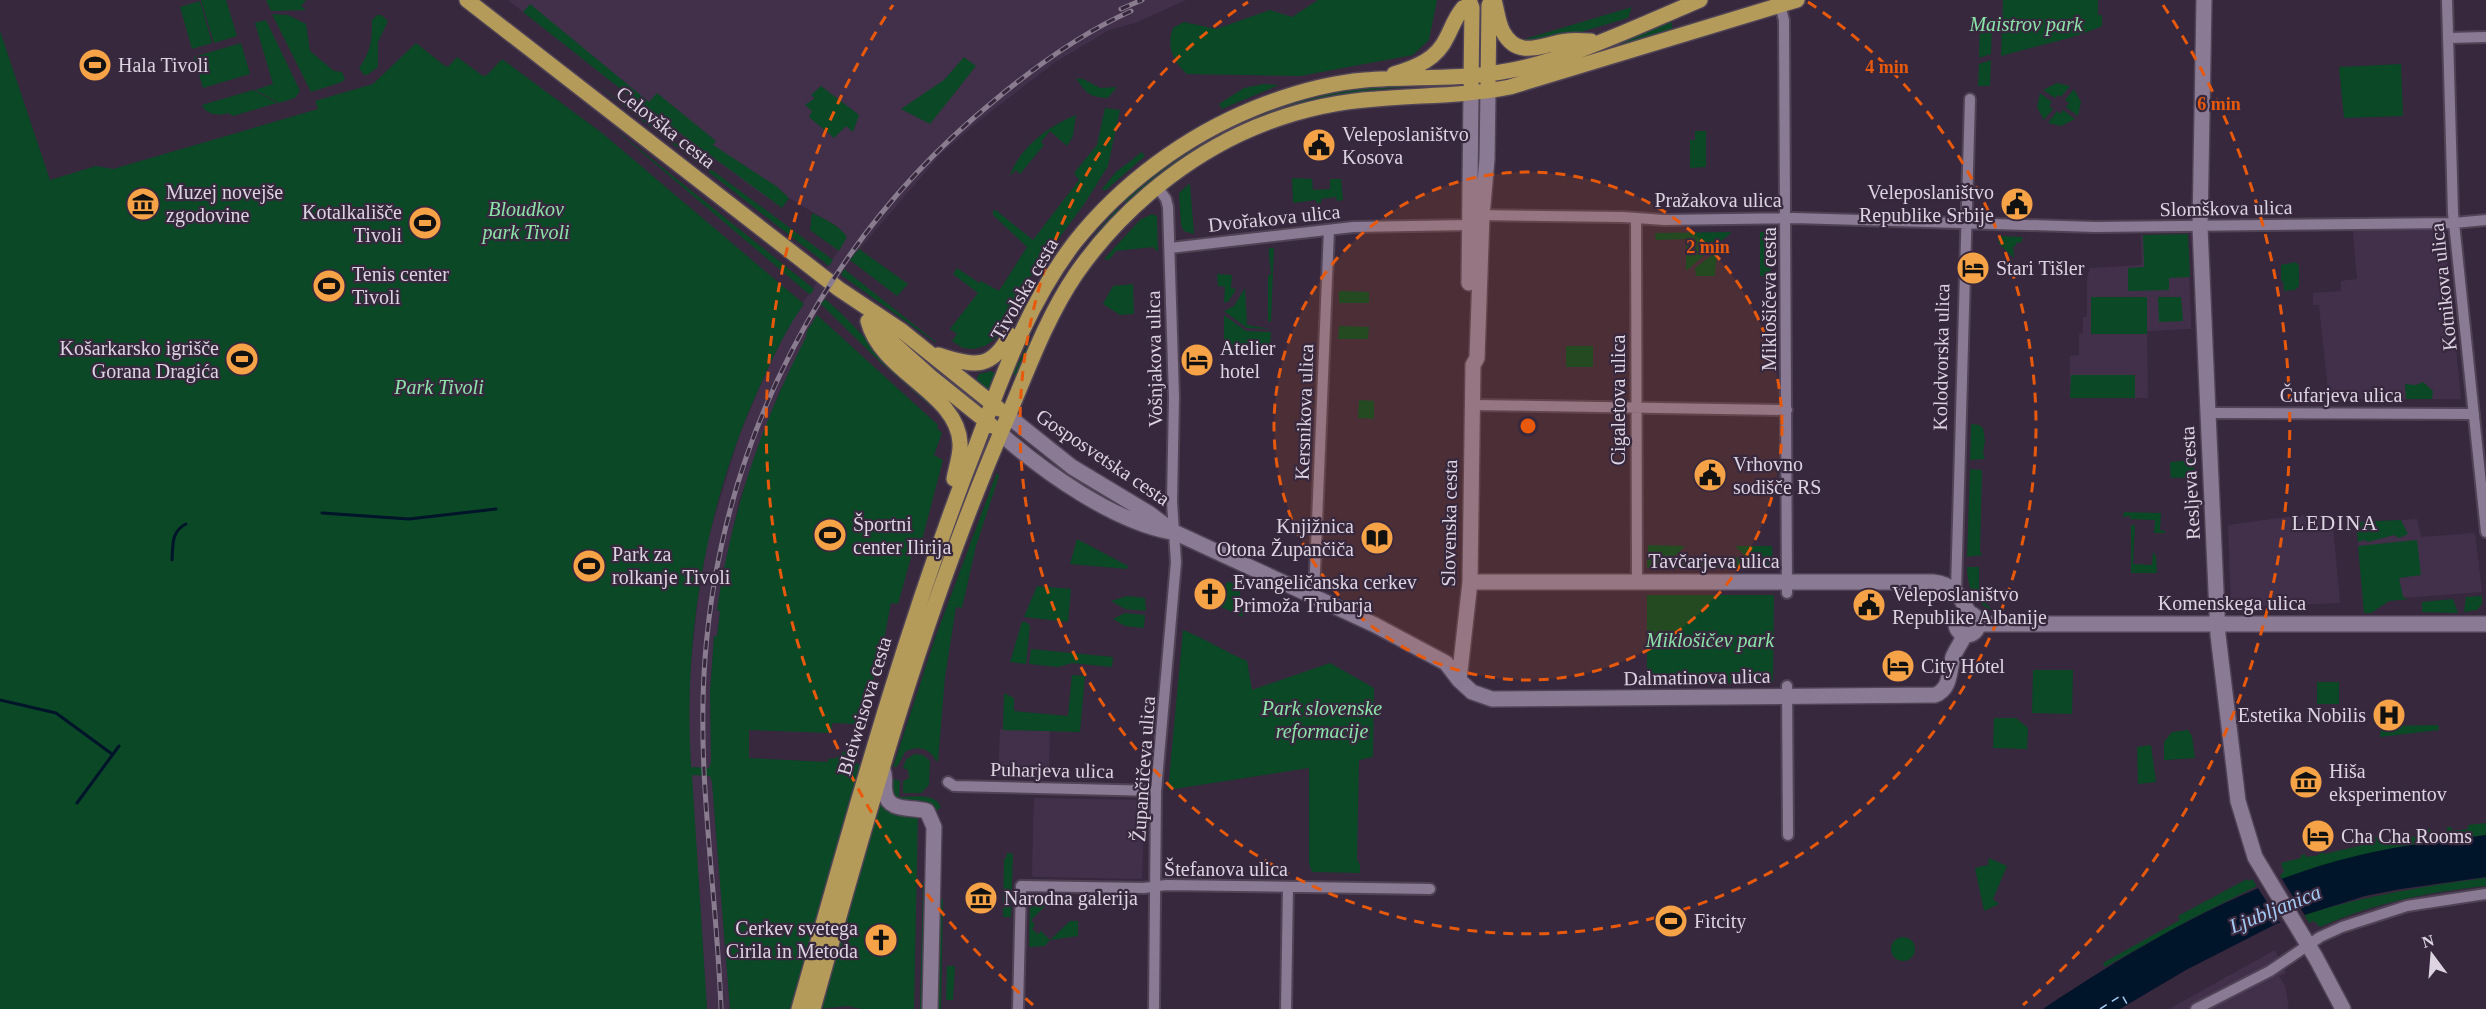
<svg xmlns="http://www.w3.org/2000/svg" width="2486" height="1009" viewBox="0 0 2486 1009" font-family="Georgia,serif">
<style>
.built{fill:#42304b}
.green{fill:#0a4826}
.water{fill:#00142a}
.pier{fill:#37283e}
.lines{fill:none;stroke-linecap:round;stroke-linejoin:round}
.stream{stroke:#00142a;stroke-width:3}
.ferry{stroke:#a4cbf5;stroke-width:1.5;stroke-dasharray:8 6;stroke-linecap:butt}
.street-casing{stroke:#504356;stroke-width:14}
.secondary-casing{stroke:#504356;stroke-width:18}
.primary-casing{stroke:#504356;stroke-width:18}
.street{stroke:#8a7a93;stroke-width:10}
.secondary{stroke:#8a7a93;stroke-width:15}
.primary{stroke:#b49b59;stroke-width:15}
.rail-casing{stroke:#887c8e;stroke-width:5}
.rail{stroke:#37283e;stroke-width:3;stroke-dasharray:9;stroke-linecap:butt}
.ring{fill:none;stroke:#e8590c;stroke-width:3;stroke-dasharray:10 8}
.labels{text-anchor:middle;dominant-baseline:central;stroke-width:4.5;stroke-linejoin:round;paint-order:stroke}
.park-label{font-size:20px;font-style:italic;fill:#8be4a8;stroke:#37283e}
.poi-label{font-size:20px;fill:#ddd4e2;stroke:#37283e;text-anchor:start}
.street-label{font-size:20px;fill:#ddd4e2;stroke:#37283e}
.neighbourhood-label{font-size:21px;letter-spacing:1.5px;fill:#ddd4e2;stroke:#37283e}
.water-label{font-size:21px;font-style:italic;fill:#a4cbf5;stroke:#37283e}
.centre{fill:#e8590c;stroke:#37283e;stroke-width:3}
.ring-label{font-size:18px;text-anchor:middle;font-weight:bold;fill:#e8590c;stroke:#37283e;stroke-width:4.5;stroke-linejoin:round;paint-order:stroke}
</style>
<rect width="100%" height="100%" fill="#37283e"/>
<path class="built" d="M508,0H1186L1135,23L1109,30L1054,63L975,124L939,156L851,259L816,314L817,316L777,397L739,501L722,579L717,611H720L717,636L714,637L710,693L712,782L730,1009H707L689,743L690,674L698,598L708,539L739,436L768,368L793,317L839,250L838,227L789,198H767L627,94Z
M2444,230L2461,399H2329L2319,305H2313V293L2341,291V281L2357,279L2353,231Z
M2188,234L2191,329L2147,331L2148,398H2070V356L2079,355V334L2083,333V317H2087V278L2090,268L2142,265L2141,235Z
M2321,514L2322,528L2333,527L2340,603L2231,607L2228,525L2286,517Z
M2417,519L2421,537L2475,533L2482,592L2363,601L2358,542L2381,522Z
M1000,729L1050,731L1049,778L998,777Z
M1034,798L1144,800L1142,879L1034,877L1032,875Z
M2275,950L2286,973L2279,976L2285,986L2289,1009H2169Z"/>
<path class="green" d="M201,0H226L237,36L214,43Z
M266,0H306L301,6L306,10L271,11Z
M1318,0H1437L1429,40L1413,55L1300,76L1187,74C1173,61 1166,47 1173,28L1184,22L1216,29L1270,10L1292,17Z
M2003,0H2098V15H2102V26C2071,40 2034,46 2001,56Z
M200,1L212,43L192,49L180,7Z
M530,4L649,102L657,93L716,141L713,145L776,186L789,198L782,208L627,94L523,12Z
M1632,7L1628,18L1541,44L1522,43L1525,39Z
M272,14L288,15L306,24L310,51L334,71L342,72L345,79L342,82L311,92Z
M377,15H381L388,21L378,42V67L367,75H364L359,68C371,52 372,40 372,20Z
M1992,18L1991,54L1979,58L1980,22Z
M266,20L300,91L295,98L279,103L255,90L273,84L255,23Z
M1671,20L1673,31L1519,78V76L1614,46Z
M0,31L50,180L96,166L113,169L318,109L315,101L373,84L416,43L445,66L448,67L457,57L483,76L487,75L502,59L602,133L804,304C786,329 772,359 759,388C705,507 683,638 691,767L709,768L711,762L710,693L714,636H717L720,611L717,610C732,510 760,427 806,337L807,331L817,315L938,425L937,428L942,433L934,455L943,460L921,544L915,543L898,604L891,603L882,650L866,704L861,703L855,724L832,723L831,733L749,730V758L828,762V759L836,758L846,750L859,751L856,763L860,765L855,787L794,1009H730L712,782L710,776L692,775L707,1009H0Z
M241,43L250,74L203,88L194,57Z
M964,57L976,66L930,124L901,109L944,80Z
M1991,60L1990,86H1978L1979,64Z
M2401,64L2403,116L2344,118L2339,67Z
M1076,78L1083,79L1100,88L1117,87L1108,98C1089,97 1086,93 1076,78Z
M592,81L833,260L829,266Z
M1445,83V85C1343,89 1261,102 1176,162C1159,174 1144,190 1128,205L1124,201C1184,143 1266,104 1348,91C1380,85 1413,84 1445,83Z
M2057,83L2070,86L2061,97L2058,95L2055,98L2043,90Z
M1263,84L1279,85L1222,109L1219,104L1244,88Z
M821,86L859,115L853,132L846,126L834,138L809,117L812,111L805,105L815,98L811,95Z
M2074,89L2081,102L2078,116L2066,107L2069,103L2065,100Z
M253,90L277,103L233,116L228,113C218,116 207,115 202,105Z
M2040,93L2052,102L2049,106L2053,109L2044,120L2037,107Z
M1105,108L1120,110L1108,166L1085,203L1028,280L996,338L985,346L974,349L963,348L952,341L957,334L950,329L978,293L953,274L957,268L979,283L981,281L999,291L1027,247L993,215V210L997,211L1033,240L1079,180L1074,173L1097,145Z
M2063,110L2075,119L2061,126L2048,123L2057,111L2060,114Z
M1076,115L1073,136L1067,146L1050,131L1041,142L1044,145L1020,174L1016,170L1010,176C1019,148 1050,125 1076,115Z
M607,123L814,289L810,295Z
M1695,131H1706V167L1690,168V140H1695Z
M1142,152L1145,156L1105,191L1102,189L1116,172Z
M1292,178L1312,179L1313,190L1330,189V179H1341L1343,200L1337,201L1336,197L1321,199V203H1316V200L1293,203Z
M1190,183V185L1194,234L1184,231L1181,225L1179,193Z
M1118,208L1121,212L1018,378L1013,374C1044,311 1069,260 1118,208Z
M812,213C824,219 839,225 847,237L839,251L810,230Z
M1152,214L1157,216L1158,252L1153,247L1116,251L1109,260L1104,259L1140,220Z
M1732,232L1686,271V239L1656,240L1655,233Z
M1760,232H1766V239H1771V276H1760Z
M2188,234L2190,277L2169,278V290L2128,291V268L2144,267L2143,235Z
M1998,236L2022,237V242L2016,243V246H2013L2014,258L1999,244Z
M1269,248H1274L1271,322L1268,321V275H1271C1271,265 1268,258 1269,248Z
M859,249L908,284L897,296L850,260Z
M1717,251L1715,276H1696L1695,268Z
M2296,262L2299,266V286L2295,290L2284,291L2283,281H2281V265Z
M844,269L936,342V343L841,275Z
M1217,274L1232,275L1231,288L1236,289L1229,301L1224,303L1225,287L1218,286Z
M1133,284L1134,314L1120,315L1103,304L1113,286Z
M1245,288L1247,325L1271,329L1247,328L1224,311L1234,306Z
M1339,291L1369,292V303H1339Z
M2091,297H2147V334H2091Z
M2158,297H2181L2183,321L2159,322Z
M825,299C843,314 858,331 875,348C898,372 926,390 944,418L880,362L821,304Z
M1224,315L1246,331L1271,332L1270,354L1266,356L1224,355Z
M1339,326L1369,327L1368,339H1338Z
M1566,346H1593V367H1566Z
M991,371L996,374L989,391L976,380L979,374Z
M2071,375H2135V398H2070Z
M2423,382L2433,391L2432,399H2406L2405,384L2416,385Z
M1359,400L1374,401V419L1358,418Z
M1971,424L1979,425L1983,428L1985,441L1983,453L1985,459L1970,460Z
M2193,460L2195,477L2171,478L2170,462Z
M1970,469L1982,470L1980,550L1982,555L1967,557Z
M997,472L999,476L976,546L962,608L956,607L945,677L938,761H936C930,748 917,745 905,752L897,767H893L935,638Z
M2124,512L2161,513L2160,530L2165,531V533H2154L2155,520L2130,519V516L2123,517Z
M2401,520L2408,534L2399,538L2394,535L2368,542L2364,540L2358,542L2356,522Z
M2131,525H2135L2133,564L2152,565L2153,552L2156,556L2157,573H2131Z
M1077,539L1128,566L1127,569L1070,564Z
M2417,540L2421,575L2399,578L2403,597L2408,599L2389,601L2371,613H2364L2358,546Z
M1648,545L1685,546L1663,568H1647Z
M1735,546H1772L1773,568H1757Z
M1683,557H1705V568H1672Z
M1715,557H1737L1748,568H1715Z
M1967,567H1979V596L1990,608L2002,613C1978,609 1967,591 1967,567Z
M1227,582L1239,584L1243,617L1217,605Z
M1037,586L1071,589L1068,622L1024,617Z
M1647,595H1774L1773,683L1647,685Z
M1127,596L1145,598L1146,611L1125,609L1111,601Z
M2482,596V604L2477,610L2464,612L2466,597Z
M2453,599L2458,613L2422,612V602Z
M1125,613L1145,615L1144,628L1125,626L1113,619Z
M1022,622H1026L1030,626L1026,664L1010,662Z
M1183,630C1206,639 1224,651 1247,661L1252,690L1330,663L1374,688L1373,757L1359,760L1357,859L1360,865V873L1312,872L1309,863V768L1168,790Z
M1031,649L1113,657L1112,667L1072,663L1058,667L1029,664Z
M2033,670H2073L2072,714L2032,713Z
M1072,675L1085,676L1080,732L1003,730L1004,693L1014,698V711L1068,716Z
M2317,682H2339V704H2317Z
M1994,718H2016L2028,728L2027,749L1993,748Z
M2438,725L2439,730L2380,737L2381,726Z
M2188,730L2192,736L2195,758L2164,760V742L2172,732Z
M2151,745L2156,782L2138,784L2137,747Z
M915,754L923,755L930,761L929,785L921,793H903V781L909,778L908,770L903,768L906,759Z
M889,778L900,781L899,797C912,797 935,792 941,807L935,812L901,804L891,796Z
M878,802L918,814L914,1009H861L848,1006L819,1009Z
M2486,823V835C2416,844 2349,855 2282,879L2280,875L2284,872L2281,863L2301,858V855L2305,854L2306,857L2319,855V850L2323,849L2324,854L2376,842L2375,837L2379,836L2381,842L2393,840L2392,834H2396L2397,839L2426,835V830L2430,829L2431,834L2447,832V827H2451L2452,831L2468,829V825Z
M1007,853L1013,854L1011,917H1003L1004,859L1006,858Z
M1989,858L2007,866L1993,899L1999,904L1984,911L1975,868L1988,865Z
M2486,878V886C2424,893 2378,902 2320,927L2314,921L2309,923L2304,915C2364,896 2424,886 2486,878Z
M2247,879L2248,881L2252,879L2257,886L2191,919L2105,967L2103,963L2180,920L2178,916Z
M923,882H925L923,1009H920Z
M940,899H943L941,1009H937Z
M1032,899L1051,900L1031,920L1035,925L1032,929L1038,934L1041,931L1050,940L1070,921H1078V936L1050,940L1045,946L1029,947L1030,901Z
M1891 949a12 12 0 1 1 24 0a12 12 0 1 1-24 0Z
M947,966H955L953,1000H946Z"/>
<path class="water" d="M2486,835V877L2401,889L2365,896L2276,924L2186,970L2120,1009H2043C2139,945 2243,883 2356,856C2399,845 2442,841 2486,835Z"/>
<path class="pier" d="M2280,876L2306,917L2282,926L2256,885Z"/>
<g class="lines">
<path class="stream" d="M322,513L409,519L496,509
M172,560C173,546 171,531 186,524
M0,700L56,713L112,754
M77,803L119,746"/>
<path class="ferry" d="M2100,1009L2122,995L2127,1004"/>
<g class="street-casing">
<path id="street" d="M2447,0L2453,213L2486,532
M1780,5L1784,20L1787,593
M2448,38L2486,37
M1476,215L1623,217L1664,220L1794,218L2095,227L2454,223L2486,220
M1636,218L1637,582
M1170,248L1353,227L1470,225
M1472,405L1787,410
M2208,413L2474,414
M1956,590L1970,99
M1314,595L1329,230
M1787,686L1788,835
M948,782L954,786L1156,791
M1018,1009L1021,886L1144,888L1166,885L1430,889
M1154,1009L1156,791L1176,562L1172,502L1174,397L1168,207L1166,199L1158,188
M1286,1009L1288,887
M2196,1009L2270,971L2320,937L2342,927L2407,906L2486,894"/>
</g>
<g class="secondary-casing">
<path id="secondary" d="M2204,0L2200,227L2208,413L2218,635L2238,801L2255,857L2316,958L2343,1009
M1469,283L1471,93
M1008,416L1072,467L1150,514L1174,532L1375,625L1446,663L1459,680L1472,692L1492,699L1935,695C1951,689 1949,671 1953,657C1956,649 1962,642 1965,634
M1001,434C1044,472 1113,521 1171,532
M1470,582H1933C1954,584 1960,596 1969,613
M1956 624a11 11 0 1 1 22 0a11 11 0 1 1-22 0Z
M1978,624H2486
M1459,680L1470,582L1473,365L1477,358L1482,216L1487,159L1488,92
M882,767C887,779 883,781 885,792C888,813 912,806 927,811L934,827L930,1009"/>
</g>
<g class="primary-casing">
<path id="primary" d="M467,0L839,289L902,331L999,409
M1469,0L1472,8L1471,84
M1494,0C1497,10 1498,23 1503,32C1519,61 1544,43 1567,41C1575,40 1583,41 1591,41
M1394,74C1417,67 1437,59 1447,37C1453,25 1455,18 1463,8
M1488,83L1489,5
M868,321C881,373 958,393 960,443C961,455 956,467 954,479
M873,325L931,377L992,426
M938,355C973,365 990,372 1010,335
M799,1009C853,819 904,630 976,446C1003,375 1028,303 1075,242C1122,183 1186,136 1255,108C1290,94 1328,83 1365,80C1410,76 1456,80 1501,72C1565,62 1640,25 1700,0
M813,1009C868,813 922,617 1002,430C1025,378 1044,321 1076,274C1117,215 1175,165 1240,134C1283,114 1330,102 1376,99C1421,95 1466,96 1510,87L1797,0"/>
</g>
<use href="#street" class="street"/>
<use href="#secondary" class="secondary"/>
<use href="#primary" class="primary"/>
<g class="rail-casing">
<path id="rail" d="M1121,9L1142,0
M721,1009C717,892 696,776 705,659C721,442 825,238 995,100C1036,66 1082,33 1131,11"/>
</g>
<use href="#rail" class="rail"/>
</g>
<circle cx="1528" cy="426" r="254" fill="#e8590c" fill-opacity=".12"/>
<g class="ring">
<circle cx="1528" cy="426" r="254"/>
<path d="M1808 2A508 508 0 1 1 1248 2"/>
<path d="M1033 1005A762 762 0 0 1 893 5M2163 5A762 762 0 0 1 2023 1005"/>
</g>
<defs>
<g id="stadium-disc" transform="scale(1.725)"><circle r="9.5" fill="#f6a246" stroke="#37283e"/><path d="M0-5a6.5 5 0 1 0 0 10a6.5 5 0 1 0 0-10ZM-3.5-1.8h7v3.6h-7Z" fill="#111"/></g>
<g id="civic-disc" transform="scale(1.725)"><circle r="9.5" fill="#f6a246" stroke="#37283e"/><path d="M-.6-6.5H3V-4.5H.6V-3L4-1V1h2V6H-6V1h2V-1L-.6-3ZM-1.2 2.5V6h2.4V2.5Z" fill="#111"/></g>
<g id="museum-disc" transform="scale(1.725)"><circle r="9.5" fill="#f6a246" stroke="#37283e"/><path d="M0-6L6-3V-2H-6V-3ZM-5-1h2V3h-2ZM-1-1h2V3h-2ZM3-1h2V3H3ZM-6 4H6V6H-6Z" fill="#111"/></g>
<g id="hotel-disc" transform="scale(1.725)"><circle r="9.5" fill="#f6a246" stroke="#37283e"/><path d="M-6-4.5h1.5V1H6V5H4.5V3h-9V5H-6ZM-4 0a1.8 1.8 0 1 1 3.6 0ZM.5 0V-2.5h3Q6-2.5 6 0Z" fill="#111"/></g>
<g id="library-disc" transform="scale(1.725)"><circle r="9.5" fill="#f6a246" stroke="#37283e"/><path d="M-6-4Q-3-5.5-.7-3.5V5Q-3 3-6 4ZM6-4Q3-5.5 .7-3.5V5Q3 3 6 4Z" fill="#111"/></g>
<g id="church-disc" transform="scale(1.725)"><circle r="9.5" fill="#f6a246" stroke="#37283e"/><path d="M-1.2-6h2.4v3.5h3.3v2.4h-3.3V6h-2.4V-.1h-3.3v-2.4h3.3Z" fill="#111"/></g>
<g id="hospital-disc" transform="scale(1.725)"><circle r="9.5" fill="#f6a246" stroke="#37283e"/><path d="M-5-5h3v3.5h4V-5h3V5h-3V1.5h-4V5h-3Z" fill="#111"/></g>
</defs>
<g fill-rule="evenodd">
<use href="#stadium-disc" x="95" y="65"/>
<use href="#civic-disc" x="1319" y="145"/>
<use href="#museum-disc" x="143" y="204"/>
<use href="#civic-disc" x="2017" y="204"/>
<use href="#stadium-disc" x="425" y="223"/>
<use href="#hotel-disc" x="1973" y="268"/>
<use href="#stadium-disc" x="329" y="286"/>
<use href="#stadium-disc" x="242" y="359"/>
<use href="#hotel-disc" x="1197" y="360"/>
<use href="#civic-disc" x="1710" y="475"/>
<use href="#stadium-disc" x="830" y="535"/>
<use href="#library-disc" x="1377" y="538"/>
<use href="#stadium-disc" x="589" y="566"/>
<use href="#church-disc" x="1210" y="594"/>
<use href="#civic-disc" x="1869" y="605"/>
<use href="#hotel-disc" x="1898" y="666"/>
<use href="#hospital-disc" x="2389" y="715"/>
<use href="#museum-disc" x="2306" y="782"/>
<use href="#hotel-disc" x="2318" y="836"/>
<use href="#museum-disc" x="981" y="898"/>
<use href="#stadium-disc" x="1671" y="921"/>
<use href="#church-disc" x="881" y="940"/>
</g>
<g class="labels">
<g class="park-label">
<text x="2026" y="24">Maistrov park</text>
<text x="526" y="209">Bloudkov<tspan x="526" dy="23">park Tivoli</tspan></text>
<text x="439" y="387">Park Tivoli</text>
<text x="1710" y="640">Miklošičev park</text>
<text x="1322" y="708">Park slovenske<tspan x="1322" dy="23">reformacije</tspan></text>
</g>
<g class="poi-label">
<text x="118" y="65">Hala Tivoli</text>
<text x="1342" y="134">Veleposlaništvo<tspan x="1342" dy="23">Kosova</tspan></text>
<text x="166" y="192">Muzej novejše<tspan x="166" dy="23">zgodovine</tspan></text>
<text x="1994" y="192" text-anchor="end">Veleposlaništvo<tspan x="1994" dy="23">Republike Srbije</tspan></text>
<text x="402" y="212" text-anchor="end">Kotalkališče<tspan x="402" dy="23">Tivoli</tspan></text>
<text x="1996" y="268">Stari Tišler</text>
<text x="352" y="274">Tenis center<tspan x="352" dy="23">Tivoli</tspan></text>
<text x="219" y="348" text-anchor="end">Košarkarsko igrišče<tspan x="219" dy="23">Gorana Dragića</tspan></text>
<text x="1220" y="348">Atelier<tspan x="1220" dy="23">hotel</tspan></text>
<text x="1733" y="464">Vrhovno<tspan x="1733" dy="23">sodišče RS</tspan></text>
<text x="853" y="524">Športni<tspan x="853" dy="23">center Ilirija</tspan></text>
<text x="1354" y="526" text-anchor="end">Knjižnica<tspan x="1354" dy="23">Otona Župančiča</tspan></text>
<text x="612" y="554">Park za<tspan x="612" dy="23">rolkanje Tivoli</tspan></text>
<text x="1233" y="582">Evangeličanska cerkev<tspan x="1233" dy="23">Primoža Trubarja</tspan></text>
<text x="1892" y="594">Veleposlaništvo<tspan x="1892" dy="23">Republike Albanije</tspan></text>
<text x="1921" y="666">City Hotel</text>
<text x="2366" y="715" text-anchor="end">Estetika Nobilis</text>
<text x="2329" y="771">Hiša<tspan x="2329" dy="23">eksperimentov</tspan></text>
<text x="2341" y="836">Cha Cha Rooms</text>
<text x="1004" y="898">Narodna galerija</text>
<text x="1694" y="921">Fitcity</text>
<text x="858" y="928" text-anchor="end">Cerkev svetega<tspan x="858" dy="23">Cirila in Metoda</tspan></text>
</g>
<g class="street-label">
<text transform="translate(666 127) rotate(38)">Celovška cesta</text>
<text x="1718" y="200">Pražakova ulica</text>
<text transform="translate(2226 208) rotate(-1)">Slomškova ulica</text>
<text transform="translate(1274 218) rotate(-6)">Dvořakova ulica</text>
<text transform="translate(2443 287) rotate(-96)">Kotnikova ulica</text>
<text transform="translate(1024 289) rotate(-60)">Tivolska cesta</text>
<text transform="translate(1769 299) rotate(-90)">Miklošičeva cesta</text>
<text transform="translate(1941 357) rotate(-89)">Kolodvorska ulica</text>
<text transform="translate(1154 359) rotate(-91)">Vošnjakova ulica</text>
<text x="2341" y="395">Čufarjeva ulica</text>
<text transform="translate(1618 400) rotate(-90)">Cigaletova ulica</text>
<text transform="translate(1304 412) rotate(-88)">Kersnikova ulica</text>
<text transform="translate(1103 457) rotate(34)">Gosposvetska cesta</text>
<text transform="translate(2190 483) rotate(-93)">Resljeva cesta</text>
<text transform="translate(1449 523) rotate(-89)">Slovenska cesta</text>
<text x="1714" y="561">Tavčarjeva ulica</text>
<text x="2232" y="603">Komenskega ulica</text>
<text transform="translate(1697 677) rotate(-1)">Dalmatinova ulica</text>
<text transform="translate(864 706) rotate(-73)">Bleiweisova cesta</text>
<text transform="translate(1143 769) rotate(-86)">Župančičeva ulica</text>
<text transform="translate(1052 770) rotate(1)">Puharjeva ulica</text>
<text x="1226" y="869">Štefanova ulica</text>
</g>
<g class="neighbourhood-label">
<text x="2335" y="523">LEDINA</text>
</g>
<g class="water-label">
<text transform="translate(2275 909) rotate(-22)">Ljubljanica</text>
</g>
</g>
<circle cx="1528" cy="426" r="9" class="centre"/>
<g class="ring-label">
<text x="1887" y="73">4 min</text>
<text x="2219" y="110">6 min</text>
<text x="1708" y="253">2 min</text>
</g>
<g transform="translate(2432 955) rotate(344)" stroke="#37283e" stroke-width="4.5" paint-order="stroke">
<path d="M0-4.5L10 22L0 15L-10 22Z" fill="#ddd4e2"/>
<text y="-9" font-size="16" font-weight="bold" text-anchor="middle" fill="#ddd4e2">N</text>
</g>
</svg>
